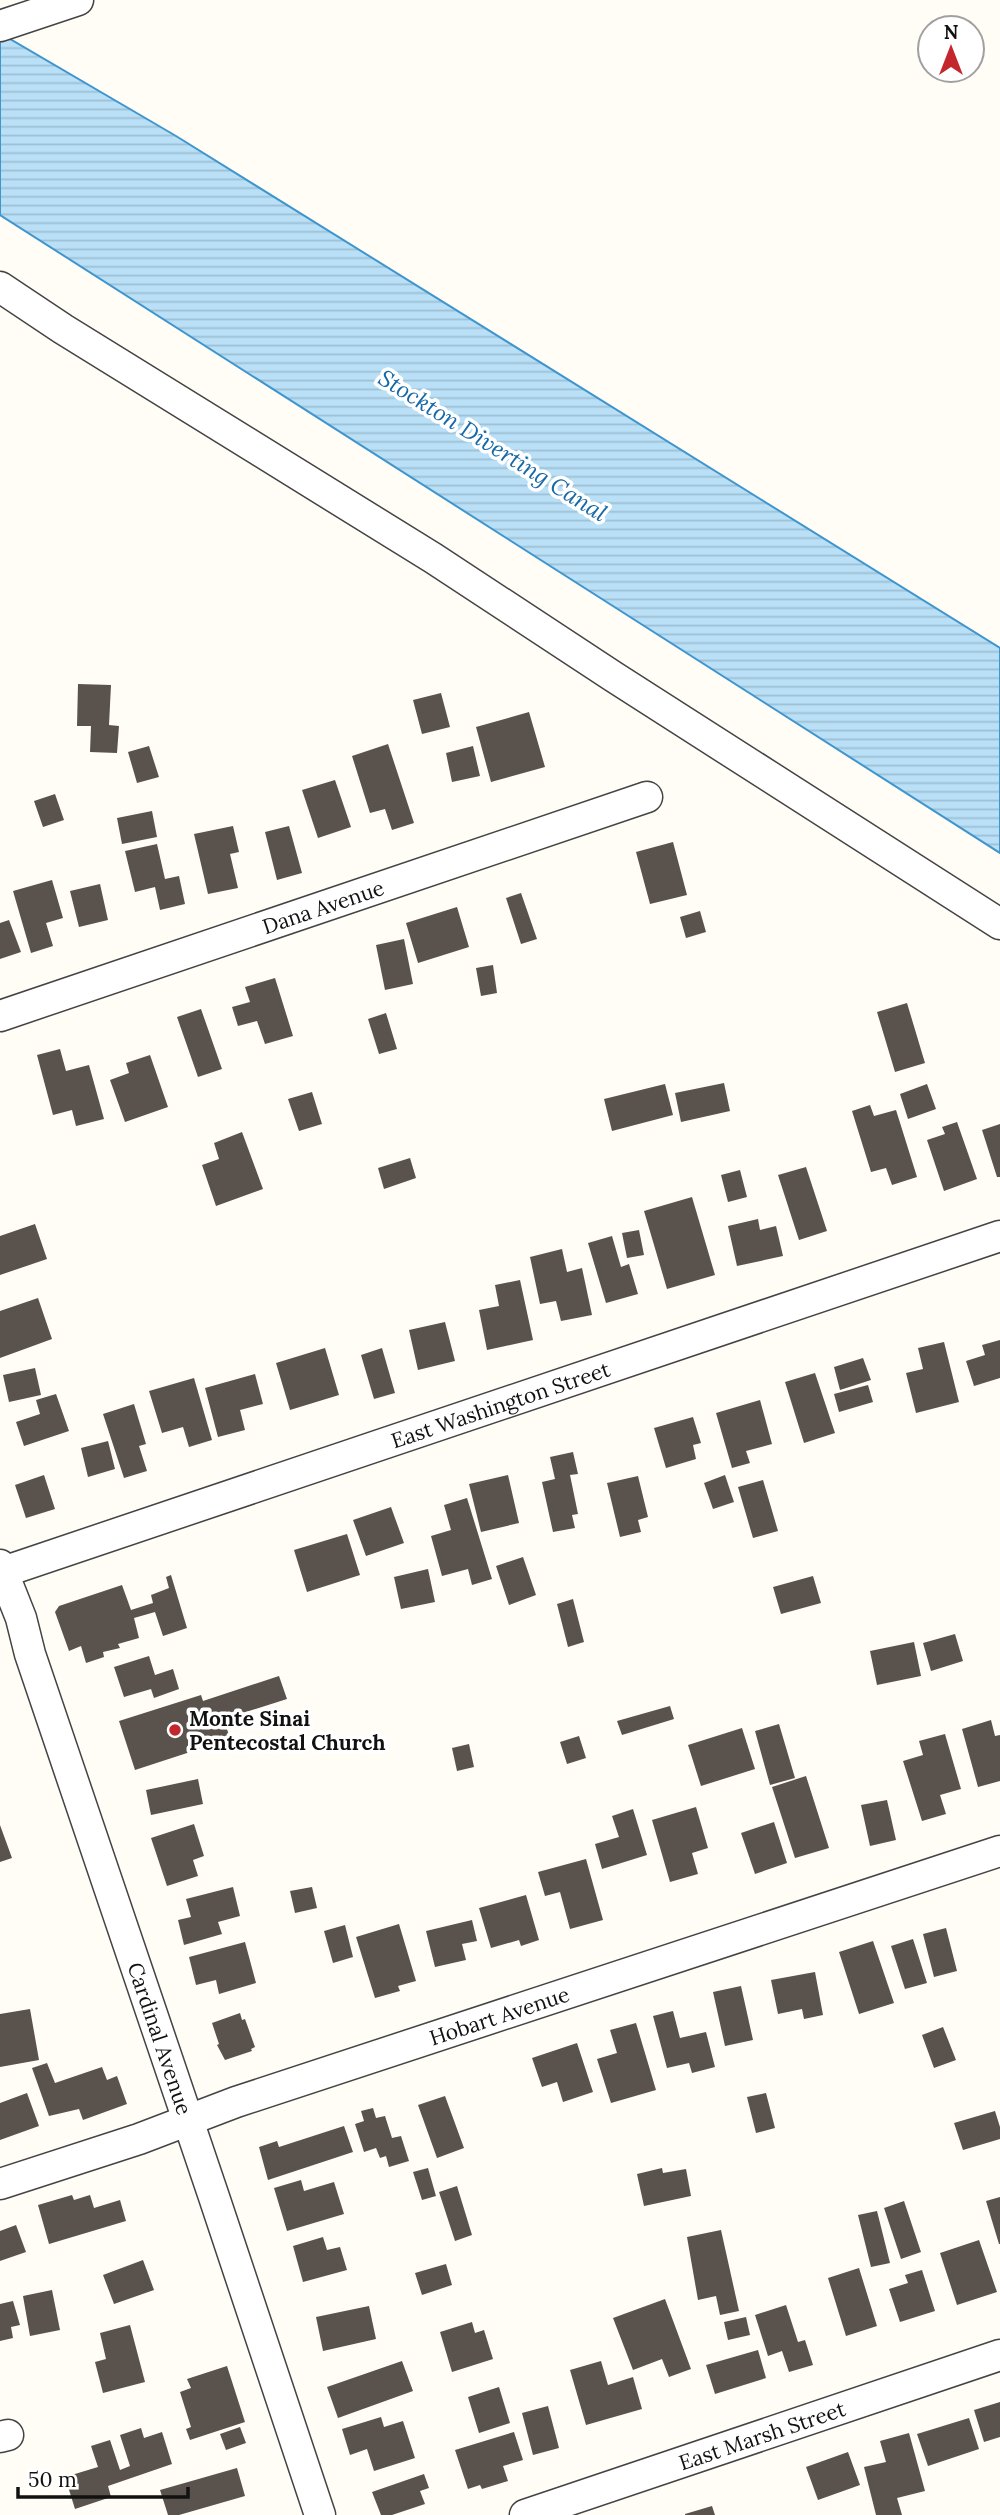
<svg xmlns="http://www.w3.org/2000/svg" width="1000" height="2515" viewBox="0 0 1000 2515" font-family="Lora,serif">
<style>
.water{fill:url(#water-rules);stroke:#3f96cf;stroke-width:2}
.building{fill:#5a524d}
.lines{fill:none;stroke-linecap:round;stroke-linejoin:round}
.minor-casing{stroke:#444;stroke-width:33}
.minor{stroke:#fff;stroke-width:30}
.poi-dot{fill:#c4262e;stroke:#fff;stroke-width:2.5}
.labels{text-anchor:middle;dominant-baseline:central;stroke-width:7;stroke-linejoin:round;paint-order:stroke}
.street-label{font-size:21px;fill:#111;stroke:#fff}
.poi-label{font-size:21px;font-weight:bold;fill:#111;stroke:#fff;text-anchor:start}
.water-label{font-size:23px;font-style:italic;fill:#1768a6;stroke:#fff}
</style>
<defs>
<pattern id="water-rules" width="6" height="5" patternUnits="userSpaceOnUse" patternTransform="scale(1.75)"><rect width="6" height="5" fill="#b9e0f7"/><path d="M0 2.5h6" fill="none" stroke="#9ebfd3"/></pattern>
</defs>
<rect width="100%" height="100%" fill="#fffdf5"/>
<path class="water" d="M0,33L176,136L1000,648V853L0,215Z"/>
<path class="building" d="M78,684L111,685L109,725L119,726L117,753L90,752L91,726H77Z
M441,693L450,727L422,734L413,700Z
M529,712L545,767L491,782L476,727Z
M388,744L414,823L392,830L385,809L370,813L352,756Z
M149,746L159,777L137,783L128,752Z
M473,746L480,776L452,782L446,753Z
M335,780L351,827L318,838L302,790Z
M55,794L64,820L43,827L34,801Z
M152,811L157,837L122,844L117,818Z
M233,826L239,852L230,854L238,888L208,894L194,834Z
M289,826L302,873L277,880L265,832Z
M673,842L687,895L650,904L636,852Z
M157,844L165,879L179,876L185,904L160,910L155,887L135,892L125,851Z
M52,880L63,918L46,923L53,946L31,953L13,891Z
M100,884L108,920L79,927L70,891Z
M521,893L537,939L521,944L506,898Z
M457,907L469,947L418,963L406,923Z
M700,911L706,932L686,938L680,917Z
M9,920L21,952L0,959V923Z
M404,939L413,984L385,990L376,945Z
M493,965L497,993L481,996L476,968Z
M275,978L293,1036L265,1044L257,1021L238,1026L232,1007L250,1002L245,987Z
M907,1003L925,1063L895,1072L877,1012Z
M201,1009L222,1069L198,1077L177,1017Z
M386,1013L397,1049L379,1054L368,1019Z
M60,1049L66,1071L89,1065L104,1119L76,1126L72,1110L53,1115L37,1055Z
M150,1055L168,1107L125,1122L110,1080L129,1073L126,1063Z
M724,1083L730,1111L681,1122L675,1093Z
M665,1084L673,1115L612,1131L604,1099Z
M927,1084L936,1109L908,1119L900,1094Z
M312,1092L322,1124L299,1131L288,1099Z
M870,1105L874,1116L896,1110L917,1177L892,1185L886,1168L871,1172L852,1111Z
M957,1122L977,1179L944,1191L927,1140L945,1134L942,1127Z
M1000,1124V1177H997L982,1130Z
M242,1132L263,1189L216,1206L202,1165L219,1159L214,1143Z
M410,1158L416,1178L384,1189L378,1168Z
M806,1167L827,1231L799,1240L778,1175Z
M740,1170L747,1197L728,1202L721,1175Z
M692,1197L715,1275L667,1289L644,1211Z
M758,1219L760,1230L776,1226L783,1256L737,1266L728,1226Z
M35,1224L47,1259L0,1275V1236Z
M639,1230L644,1255L627,1258L622,1233Z
M612,1236L621,1267L629,1264L638,1294L606,1303L588,1243Z
M562,1249L567,1272L582,1268L592,1315L561,1321L556,1301L540,1304L530,1257Z
M520,1280L533,1340L487,1350L479,1310L499,1306L495,1285Z
M38,1298L52,1339L0,1358V1311Z
M445,1322L455,1361L418,1370L409,1330Z
M1000,1340V1378L974,1386L966,1361L985,1355L982,1345Z
M944,1342L959,1402L916,1413L906,1373L923,1369L918,1348Z
M325,1348L339,1395L290,1410L276,1363Z
M382,1348L395,1393L374,1399L361,1355Z
M863,1358L871,1380L840,1390L834,1367Z
M35,1368L41,1395L9,1402L3,1375Z
M815,1373L835,1433L804,1443L785,1382Z
M255,1374L263,1404L240,1410L245,1430L218,1437L205,1388Z
M194,1378L212,1440L189,1447L183,1427L162,1433L149,1391Z
M868,1385L873,1402L839,1412L834,1394Z
M56,1394L69,1431L24,1446L16,1422L40,1414L36,1400Z
M760,1400L772,1444L746,1451L750,1463L732,1468L716,1413Z
M134,1404L146,1444L139,1446L147,1471L124,1478L103,1414Z
M693,1417L701,1443L693,1445L696,1459L666,1468L654,1428Z
M108,1441L115,1469L88,1477L81,1448Z
M573,1452L578,1474L570,1475L578,1514L572,1515L575,1528L553,1532L542,1482L555,1479L550,1457Z
M44,1475L55,1509L26,1518L15,1485Z
M508,1475L519,1523L481,1532L469,1484Z
M725,1475L734,1502L713,1509L704,1483Z
M638,1476L648,1517L638,1520L641,1532L620,1537L607,1483Z
M763,1480L778,1531L753,1538L738,1487Z
M467,1498L492,1579L472,1585L468,1569L442,1576L431,1536L451,1530L444,1505Z
M391,1507L404,1543L366,1556L353,1520Z
M347,1534L360,1575L307,1592L294,1550Z
M523,1557L536,1595L509,1605L496,1566Z
M428,1569L435,1602L401,1609L394,1577Z
M171,1575L187,1628L163,1636L155,1612L134,1618L139,1638L118,1644L120,1648L103,1652L104,1657L86,1663L81,1646L69,1651L55,1612L59,1606L122,1585L131,1610L153,1603L151,1595L169,1588L166,1577Z
M813,1576L821,1603L781,1614L773,1587Z
M573,1599L584,1642L568,1647L557,1604Z
M955,1634L963,1661L931,1671L923,1643Z
M914,1642L921,1676L877,1685L870,1651Z
M149,1656L155,1675L173,1669L179,1689L154,1698L151,1689L124,1697L114,1667Z
M279,1676L287,1699L224,1719L230,1739L135,1770L119,1721L201,1695L203,1701Z
M670,1706L674,1719L622,1735L617,1721Z
M991,1720L995,1736L1000,1735V1781L978,1787L962,1729Z
M779,1724L795,1778L770,1785L755,1731Z
M742,1728L755,1769L701,1786L688,1745Z
M945,1734L961,1789L940,1795L946,1814L922,1821L903,1761L923,1755L919,1741Z
M579,1736L586,1758L567,1764L560,1742Z
M469,1744L474,1767L457,1771L452,1748Z
M806,1776L829,1848L795,1858L772,1787Z
M198,1779L203,1804L151,1815L146,1790Z
M887,1800L896,1840L870,1846L861,1805Z
M696,1807L708,1848L692,1853L698,1874L670,1882L652,1820Z
M633,1809L647,1855L602,1869L595,1844L619,1837L612,1816Z
M774,1822L787,1863L755,1874L741,1833Z
M194,1824L204,1856L193,1860L198,1876L167,1886L151,1838Z
M0,1825L12,1858L0,1862Z
M586,1859L603,1920L570,1929L560,1892L545,1896L538,1872Z
M233,1887L240,1916L218,1922L222,1934L184,1945L178,1920L191,1917L186,1899Z
M312,1887L317,1908L295,1913L290,1891Z
M526,1895L539,1940L521,1946L519,1940L491,1948L479,1908Z
M472,1920L477,1941L462,1944L466,1960L435,1967L426,1931Z
M399,1924L416,1981L398,1986L400,1991L375,1998L356,1937Z
M345,1925L353,1957L333,1963L324,1931Z
M946,1928L957,1971L934,1977L923,1934Z
M913,1939L927,1983L905,1989L891,1946Z
M873,1941L894,2003L859,2014L839,1952Z
M245,1942L256,1983L219,1994L216,1980L196,1985L189,1957Z
M815,1972L823,2015L804,2019L802,2009L778,2014L771,1980Z
M741,1986L753,2040L725,2046L713,1992Z
M30,2009L39,2060L0,2067V2014Z
M673,2011L680,2038L706,2032L715,2067L692,2073L689,2063L667,2068L653,2016Z
M240,2013L242,2020L245,2019L255,2047L251,2049L252,2051L225,2060L217,2045L219,2044L212,2023Z
M636,2023L656,2090L611,2103L597,2059L617,2053L610,2030Z
M943,2027L956,2060L934,2068L922,2035Z
M577,2043L593,2092L563,2102L557,2082L542,2087L532,2058Z
M47,2063L55,2083L102,2067L107,2080L117,2076L127,2104L83,2120L79,2109L49,2116L32,2068Z
M27,2093L39,2126L0,2140V2103Z
M766,2093L775,2128L756,2133L747,2097Z
M445,2096L464,2148L437,2158L418,2105Z
M373,2108L376,2118L385,2116L392,2138L401,2136L409,2161L389,2167L386,2156L380,2158L376,2148L364,2152L355,2124L364,2121L361,2111Z
M995,2111L1000,2127V2139L963,2150L954,2123Z
M344,2126L353,2152L268,2180L259,2147L277,2141L279,2147Z
M428,2168L436,2196L422,2200L413,2172Z
M662,2168L663,2173L686,2169L691,2196L644,2206L637,2174Z
M301,2180L304,2191L334,2182L344,2214L287,2231L274,2188Z
M457,2186L472,2235L455,2241L439,2192Z
M72,2195L74,2200L90,2195L94,2208L120,2200L126,2221L49,2244L38,2205Z
M1000,2197V2244H999L986,2201Z
M904,2201L921,2252L901,2259L884,2208Z
M877,2211L890,2263L871,2267L858,2215Z
M16,2225L26,2252L0,2261V2231Z
M721,2230L739,2311L720,2315L716,2296L698,2300L687,2237Z
M323,2237L327,2250L340,2247L347,2270L303,2282L293,2246Z
M979,2240L997,2292L957,2305L940,2253Z
M143,2260L154,2290L114,2304L103,2275Z
M446,2264L452,2285L422,2295L415,2273Z
M859,2268L877,2326L846,2336L828,2278Z
M922,2270L935,2311L900,2322L889,2289L908,2283L905,2275Z
M52,2290L60,2330L30,2336L23,2296Z
M665,2299L691,2369L669,2377L662,2359L633,2370L613,2318Z
M13,2301L20,2325L11,2327L13,2338L0,2341V2304Z
M786,2305L798,2342L805,2340L813,2365L789,2372L782,2351L768,2356L755,2315Z
M369,2306L376,2339L323,2351L316,2317Z
M746,2317L750,2335L728,2340L724,2322Z
M472,2322L475,2333L484,2330L493,2359L452,2372L440,2332Z
M130,2325L145,2382L103,2393L95,2362L106,2359L100,2333Z
M758,2350L766,2378L715,2394L706,2365Z
M402,2361L413,2391L338,2418L327,2387Z
M601,2361L608,2385L633,2377L642,2409L586,2425L570,2370Z
M227,2366L245,2422L190,2440L186,2429L191,2427L180,2392L191,2388L187,2379Z
M499,2387L510,2423L479,2433L468,2397Z
M1000,2402V2437L984,2442L974,2410Z
M548,2406L559,2448L533,2455L522,2413Z
M381,2417L384,2427L403,2421L415,2458L374,2471L367,2449L350,2455L342,2429Z
M969,2418L979,2449L928,2466L917,2434Z
M240,2427L246,2443L226,2450L220,2434Z
M141,2428L144,2438L162,2432L172,2464L108,2486L111,2497L75,2509L65,2477L98,2467L91,2446L110,2440L120,2470L130,2466L120,2435Z
M514,2432L523,2460L503,2466L508,2481L482,2489L480,2485L468,2489L455,2450Z
M909,2433L925,2491L897,2498L902,2515H876L864,2467L886,2462L880,2441Z
M848,2452L860,2485L818,2500L806,2467Z
M237,2468L245,2496L179,2515H168L160,2490Z
M424,2474L429,2488L420,2491L425,2504L392,2515H381L372,2492Z
M712,2506L715,2515H685V2514Z"/>
<g class="lines">
<g class="minor-casing">
<g id="minor">
<path d="M0,26L78,0"/>
<path d="M0,287L63,329L433,558L614,677L1000,924"/>
<path id="s1" d="M0,1016L647,797"/>
<path id="s2" d="M0,1565L21,1618L30,1654L214,2197L320,2515"/>
<path id="s3" d="M0,1573L1000,1236"/>
<path id="s4" d="M0,2184L139,2139L236,2102L1000,1851"/>
<path d="M0,2437L8,2435"/>
<path id="s5" d="M525,2515L1000,2355"/>
</g>
</g>
<use href="#minor" class="minor"/>
</g>
<circle class="poi-dot" cx="175" cy="1730" r="7"/>
<g class="labels">
<g class="street-label">
<text stroke="none"><textPath href="#s1" startOffset="341">Dana Avenue</textPath></text>
<text stroke="none"><textPath href="#s3" startOffset="528">East Washington Street</textPath></text>
<text stroke="none"><textPath href="#s4" startOffset="527">Hobart Avenue</textPath></text>
<text stroke="none"><textPath href="#s2" startOffset="500">Cardinal Avenue</textPath></text>
<text stroke="none"><textPath href="#s5" startOffset="250">East Marsh Street</textPath></text>
</g>
<g class="poi-label">
<text x="189" y="1718">Monte Sinai<tspan x="189" dy="24">Pentecostal Church</tspan></text>
</g>
<g class="water-label">
<text transform="translate(493 445) rotate(32)">Stockton Diverting Canal</text>
</g>
</g>
<g transform="translate(951 49)"><circle r="33" fill="#ffffff" stroke="#a0a0a0" stroke-width="2"/>
<path d="M0-5L12 26L0 18L-12 26Z" fill="#c4262e"/>
<text y="-10" font-size="19" font-weight="bold" text-anchor="middle" fill="#111111">N</text>
</g>
<path d="M18 2487v10h170v-10" fill="none" stroke="#111111" stroke-width="3.5"/>
<text x="28" y="2487" font-size="21" fill="#111111" stroke="#ffffff" stroke-width="5" paint-order="stroke">50 m</text>
</svg>
